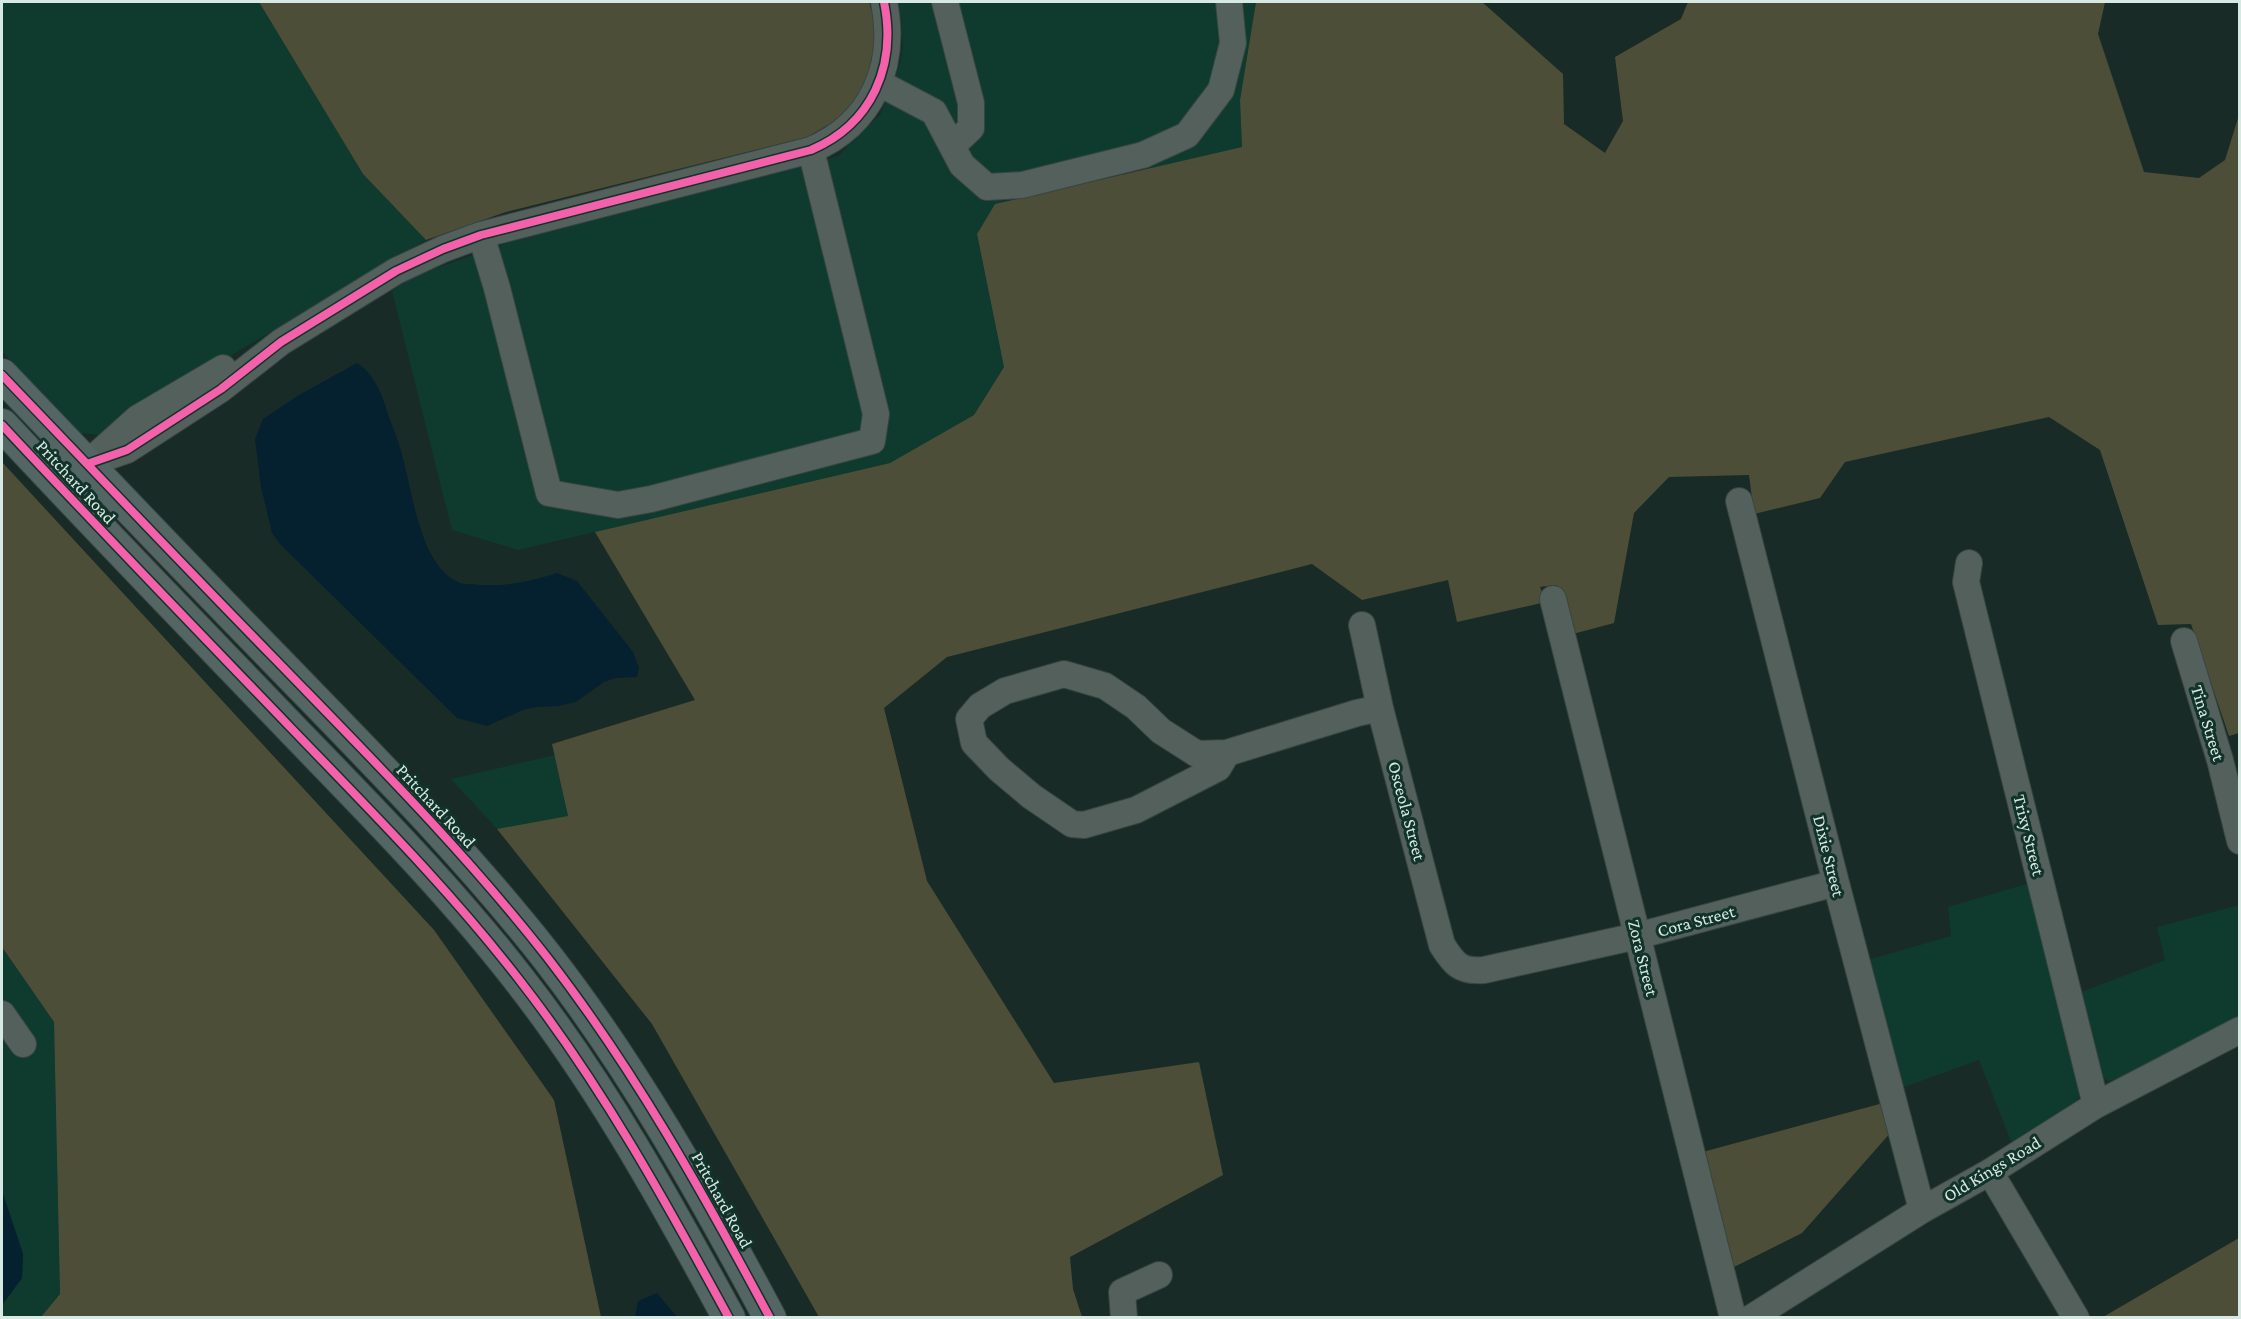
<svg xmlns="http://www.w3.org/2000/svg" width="2241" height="1319" viewBox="0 0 2241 1319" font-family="'Crimson Pro',serif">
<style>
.built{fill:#0f3a2e}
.green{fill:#4d4e38}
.water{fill:#05212f}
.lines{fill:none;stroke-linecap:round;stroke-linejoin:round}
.minor-casing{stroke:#384641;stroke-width:28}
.major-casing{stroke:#384641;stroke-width:34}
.minor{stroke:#53605c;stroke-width:26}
.major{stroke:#546664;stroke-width:32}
.cycleway-casing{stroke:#113329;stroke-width:11}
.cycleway{stroke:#f560ab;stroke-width:8}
.labels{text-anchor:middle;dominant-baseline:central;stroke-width:6;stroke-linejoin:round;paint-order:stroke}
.street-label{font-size:18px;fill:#d6e9e2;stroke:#113329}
</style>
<rect width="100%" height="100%" fill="#192b26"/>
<path class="built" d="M2,2H259L363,174L426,240L112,426L107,432L99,435L81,433L65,422L2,351Z
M897,2H1256L1240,100L1242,147L995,204L977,234L1004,367L974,415L890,463L518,550L452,530L392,291L411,277L521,238L838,156L880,115L900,64L903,46L901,18Z
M555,755L568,816L497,829L451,779Z
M2033,882L2084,1088L2075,1104L2012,1144L1979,1060L1896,1090L1864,961L1951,936L1948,907Z
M2239,905V1017L2114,1080L2109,1081L2098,1076L2076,994L2165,960L2157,927Z
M2,947L54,1022L60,1294L41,1317H2V1305L22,1278L23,1254L2,1191Z"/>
<path class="green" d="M259,2H869L875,23L874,53L865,84L842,117L807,137L506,212L426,240L363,174Z
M1256,2H1482L1563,74L1564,124L1605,153L1623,121L1615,57L1681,19L1688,2H2105L2098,34L2144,172L2199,178L2225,160L2239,115V733L2229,736L2191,624L2158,625L2100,450L2049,417L1845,462L1820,498L1754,514L1749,475L1669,477L1634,513L1614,623L1569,635L1556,585L1540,587L1546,602L1457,622L1448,580L1362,600L1312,564L947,657L884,708L927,881L1054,1083L1199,1062L1223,1175L1070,1257L1073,1289L1082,1317H819L652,1024L497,829L568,816L552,744L695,700L595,532L890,463L974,415L1004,367L977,234L995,204L1242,147L1240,100Z
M2,462L434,930L554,1100L601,1317H41L60,1294L54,1022L2,947Z
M1887,1102L1892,1131L1802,1233L1728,1270L1699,1153Z
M2239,1238V1317H2103Z"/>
<path class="water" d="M357,363C375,374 383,397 389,417C393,428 398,439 401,451C412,487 419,565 458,582C461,584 467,584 471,584C500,588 529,582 557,573L577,581L633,652L639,668L637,677L616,678L604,682L576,702L559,706L537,707L523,710L487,726L457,718L280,544L272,533L261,487L255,439L263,419L299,395Z
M2,1191L23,1254L22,1278L2,1305Z
M657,1293L677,1317H635L638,1301Z"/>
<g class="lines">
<g class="minor-casing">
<path id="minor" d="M945,2L971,103V128L952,146
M879,83L934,112L962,165L987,187L1022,185L1143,155L1187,135L1221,90L1233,43L1229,2
M481,235L497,288L549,493L618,505L651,499L872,441L876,414L811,150
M98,454L138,418L223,368
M87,464L127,450L221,389L281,342L396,271L443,249L481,235L811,150C872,124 897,66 884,2
M1739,501L1836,883L1922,1210
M1969,563L1966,582L2096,1105
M1553,599L1733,1318
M1362,625L1380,708L1442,945C1454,964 1460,972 1484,970L1637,936L1836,883
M2184,641L2220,760L2240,841
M1227,753L1218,768L1136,810L1084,825L1072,824L1031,796L999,769L974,743L969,719L980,706L1005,691L1064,674L1105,686L1136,707L1161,731L1197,754L1227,753L1357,713L1380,708
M2,1014L23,1044
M1990,1172L2076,1318
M1124,1318L1122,1292L1159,1275
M1751,1318L1922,1210L1990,1172L2096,1105L2240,1030"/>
</g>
<g class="major-casing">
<path id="major" d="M2,375C92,469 182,564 274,658C368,755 464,851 547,957C634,1069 703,1193 770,1318
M2,425C97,527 194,627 291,728C370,810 451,891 521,982C602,1086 666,1202 729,1318"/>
</g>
<use href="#minor" class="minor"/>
<use href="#major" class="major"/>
<g class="cycleway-casing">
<path id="cycleway" d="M2,375C92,469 182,564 274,658C368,755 464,851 547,957C634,1069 703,1193 770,1318
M2,425C97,527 194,627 291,728C370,810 451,891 521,982C602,1086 666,1202 729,1318
M87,464L127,450L221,389L281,342L396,271L443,249L481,235L811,150C872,124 897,66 884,2"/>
</g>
<use href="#cycleway" class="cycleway"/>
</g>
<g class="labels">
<g class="street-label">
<text transform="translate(76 482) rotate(47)">Pritchard Road</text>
<text transform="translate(2208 723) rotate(73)">Tina Street</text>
<text transform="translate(436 806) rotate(47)">Pritchard Road</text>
<text transform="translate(1407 811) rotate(75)">Osceola Street</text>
<text transform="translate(2029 835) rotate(76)">Trixy Street</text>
<text transform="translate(1829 856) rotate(76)">Dixie Street</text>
<text transform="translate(1696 921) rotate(-15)">Cora Street</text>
<text transform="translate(1643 958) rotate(76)">Zora Street</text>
<text transform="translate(1992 1169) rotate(-31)">Old Kings Road</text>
<text transform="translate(722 1200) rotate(61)">Pritchard Road</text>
</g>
</g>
<rect width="2241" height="1319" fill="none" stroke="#d6e9e2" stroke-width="6"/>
</svg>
